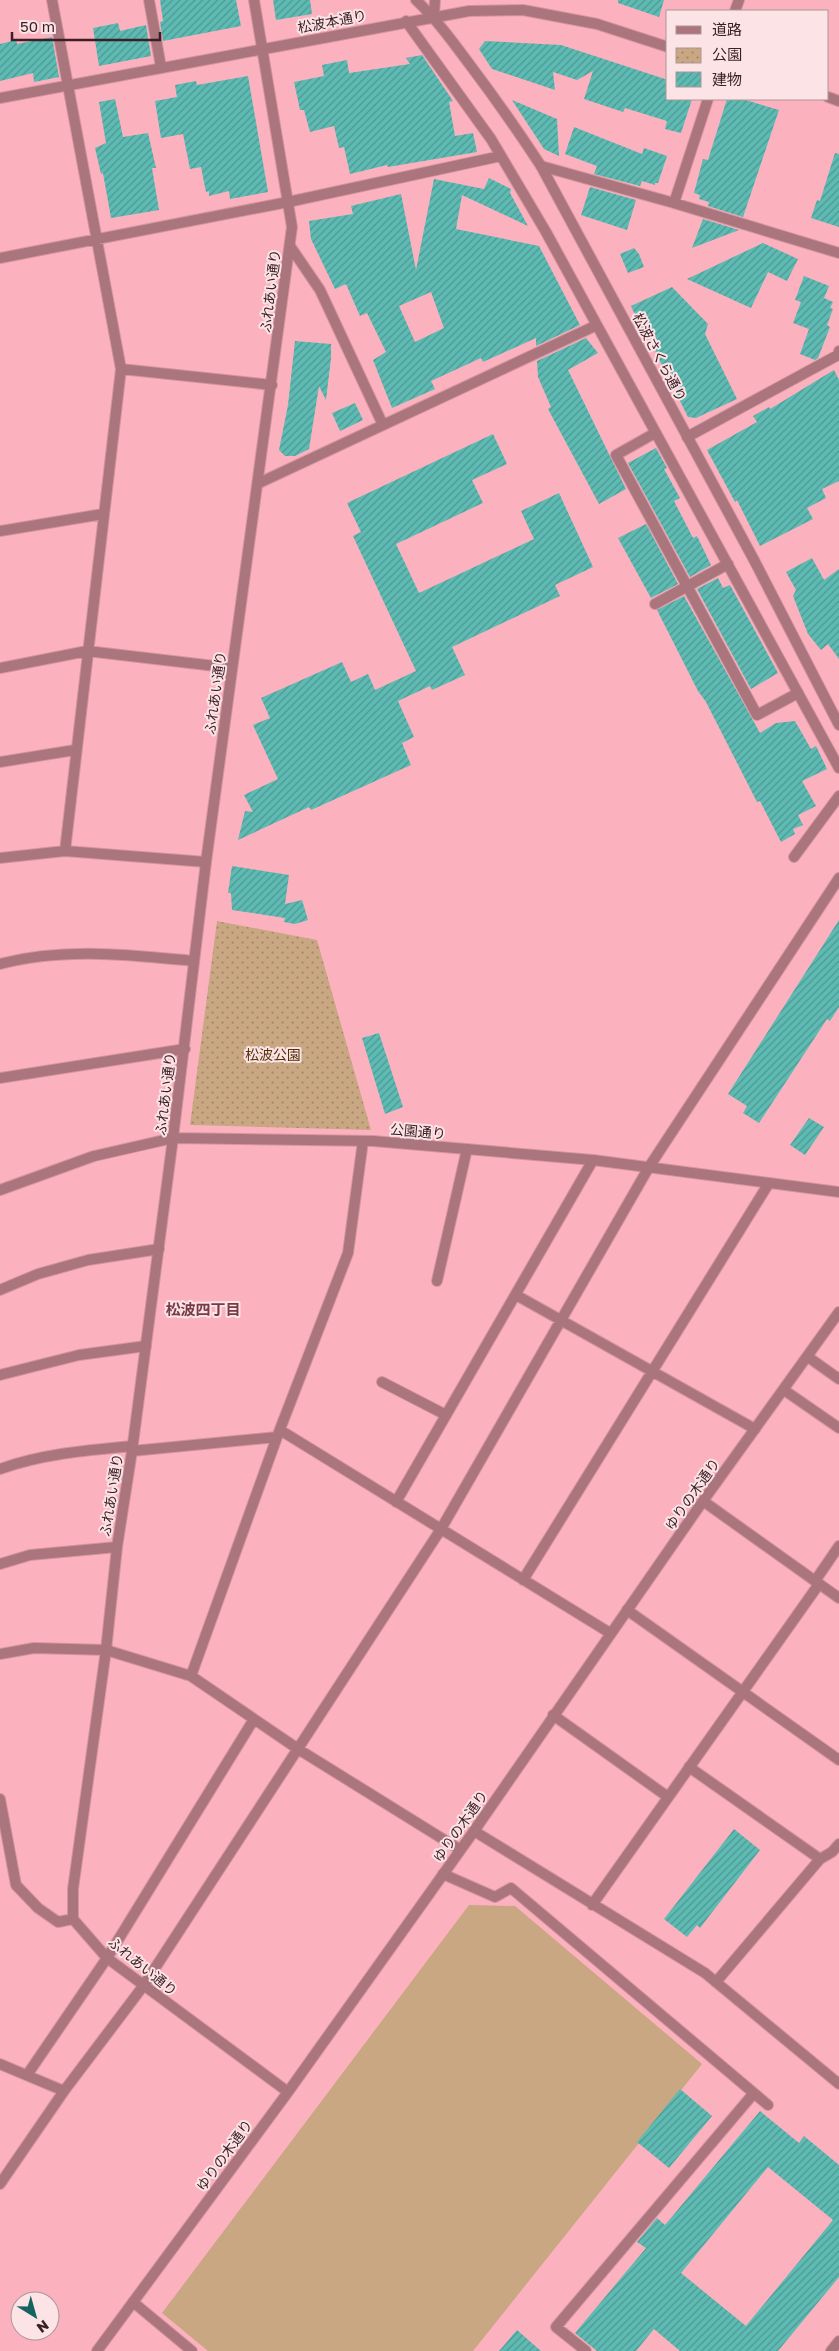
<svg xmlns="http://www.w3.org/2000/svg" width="839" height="2351" viewBox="0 0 839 2351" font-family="'Golos Text','Noto Sans JP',sans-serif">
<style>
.park{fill:url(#park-dots)}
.pitch{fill:#c8a782}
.building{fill:url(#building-hatch);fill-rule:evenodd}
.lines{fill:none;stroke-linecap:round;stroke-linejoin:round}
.service-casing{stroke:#d5959f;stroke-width:12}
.minor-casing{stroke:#d5959f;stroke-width:12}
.tertiary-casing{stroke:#d5959f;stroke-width:12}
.service{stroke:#aa757d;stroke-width:10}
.minor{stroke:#aa757d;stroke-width:10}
.tertiary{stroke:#aa757d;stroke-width:10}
.labels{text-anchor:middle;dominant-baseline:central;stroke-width:4;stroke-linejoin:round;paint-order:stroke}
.street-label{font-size:14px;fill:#3b1f24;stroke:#fbe3e6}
.park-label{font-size:14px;fill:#523205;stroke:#fbe3e6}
.neighbourhood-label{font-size:15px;font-weight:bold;fill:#783a46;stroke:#fbe3e6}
</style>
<defs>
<pattern id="park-dots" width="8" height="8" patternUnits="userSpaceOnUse" patternTransform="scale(1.25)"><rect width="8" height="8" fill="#c8a782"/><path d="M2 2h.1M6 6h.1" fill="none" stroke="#a4876a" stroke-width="1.8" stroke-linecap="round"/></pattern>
<pattern id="building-hatch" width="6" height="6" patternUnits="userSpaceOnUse" patternTransform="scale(1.25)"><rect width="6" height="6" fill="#5dbbb3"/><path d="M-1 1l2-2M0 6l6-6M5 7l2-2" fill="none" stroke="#4e9791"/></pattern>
</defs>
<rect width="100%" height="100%" fill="#fcb2be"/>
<path class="park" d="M217,921L317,940L371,1130L190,1125Z"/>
<path class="pitch" d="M469,1905L515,1906L702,2064L473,2351H208L162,2313Z"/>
<path class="building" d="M160,0H236L241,26L163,41L160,22L163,21Z
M273,0H310L312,14L276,20Z
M618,0H664L659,17L618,3Z
M118,23L120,31L146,25L151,56L99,66L93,28Z
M52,37L59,77L34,82L33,73L0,81V44L16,40L17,44Z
M485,41L561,45L668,80V99H692L681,133L665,129L667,121L625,108L623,112L584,99L593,71L577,80L553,72L555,90L492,69L479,49Z
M422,55L453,101L449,102L455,136L473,133L477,152L388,167L387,165L350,174L344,147L339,148L334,126L310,132L304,110H300L294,82L324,76L322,65L347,60L349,73L410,64L406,58Z
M248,76L268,192L230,199L229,191L209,196V191L206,192L201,167L190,169L183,134L161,138L155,101L177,97L175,85L196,81L197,85Z
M115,99L123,137L148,133L156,168H152L159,210L111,218L103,173L101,174L95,148L106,143L99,102Z
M727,99H742L779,110L743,217L708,206L709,202L699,199L700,195L694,193L703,159L708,160Z
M512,100L557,119L559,156L544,149Z
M574,127L642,154L644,148L667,156L658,183H655V185L642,181L640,186L594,174L597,166L565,154Z
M835,153L839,154V227L811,218L817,200L820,201Z
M489,178L511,189L510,193L528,226L462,195L456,229L539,246L580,325L536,346V338L483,362L481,358L431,381L435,389L392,408L373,360L386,352L367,313L360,316L346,284L335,289L311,239L309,221L353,214L351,206L401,194L416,270L434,179L484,189ZM431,292L444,328L415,342L399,306Z
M590,187L636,200L627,230L581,215Z
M703,219L739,230L692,248Z
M763,243L798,259L787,281L768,272L751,308L687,279Z
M634,248L639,254L644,267L628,273L620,254Z
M804,276L829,286L824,298L833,302L830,308L833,309L827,325L830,327L818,358L815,360L800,354L809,329L793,323L801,302L795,300Z
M672,287L708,324L705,334L737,399L696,418L688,417L656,353L646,326L641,328L631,306Z
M586,338L598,353L568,370L626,489L599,504L548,409L551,407L538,377L537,361Z
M295,341L331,344V358L326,400L319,386L309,449L295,456H285L279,450L288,405Z
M834,370L839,380V481L822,489L826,498L807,508L813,519L760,546L737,500L735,502L707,450L757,422L753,416L769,407L770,409Z
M355,403L363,420L340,431L332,413Z
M493,434L507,464L472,480L483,503L396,544L419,593L534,539L521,511L559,493L593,567L555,585L560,596L452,647L465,675L432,690L430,686L398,701L414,737L402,743L411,765L311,810L309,807L238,840L245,811L253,812L244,795L278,779L253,725L270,718L261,698L342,662L351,682L368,674L375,690L416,671L353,536L361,532L347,503Z
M656,448L667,468L664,469L680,498L674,501L693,538L697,536L711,565L690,577L628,463Z
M646,524L678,584L651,598L618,538Z
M812,558L824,580L839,569V659L828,644L821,650L808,634L793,596L796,590L786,572Z
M718,578L723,588L730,585L778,673L751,689L697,589Z
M684,596L760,733L776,723L795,721L811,749L816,746L827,769L802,781L816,806L798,815L803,825L793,829L795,834L781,842L760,801L757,802L706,702L698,691L657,610Z
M232,866L289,875L285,904L302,900L308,920L295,924L284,922L285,918L232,910L231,893H228Z
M839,920V1007L830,1021L827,1019L759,1123L743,1113L747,1106L728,1094Z
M379,1033L403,1107L385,1114L362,1038Z
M809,1118L824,1127L805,1155L790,1145Z
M734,1829L760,1850L700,1928L697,1925L687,1937L664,1919Z
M680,2089L712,2116L669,2168L637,2142Z
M760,2111L799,2143L804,2136L839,2165V2277L778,2351H680L654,2329L636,2351H597L575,2333L646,2248L637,2242L657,2218L665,2225ZM768,2167L833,2220L746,2326L681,2273Z
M517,2330L541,2351H499Z"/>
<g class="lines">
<g class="service-casing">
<path id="service" d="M655,433L616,455L757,715L798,693
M655,604L728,564
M794,857L839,796
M437,1281L467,1149
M382,1382L446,1415
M689,1767L820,1859
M443,1874L495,1897L511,1888L768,2105
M716,1982L820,1859L832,1852L839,1844
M27,2075L107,1958
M586,2351L556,2327L754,2093"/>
</g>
<g class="minor-casing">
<path id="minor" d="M52,0L121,369L65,851
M149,0L161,67
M735,11L739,0
M434,17L435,0
M406,21L491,139L546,232L839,768
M541,166L674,203L839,253
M674,203L708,99
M290,246L320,290L383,425
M0,258L288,202L501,156
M121,369L272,385
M687,437L838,355L839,351
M259,483L597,325
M0,531L103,514
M0,668L87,651L232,668
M0,762L75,750
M0,858L65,851L206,862
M0,964C63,947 130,955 194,961
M0,1078L185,1049
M0,1190L94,1156L173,1138
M0,1290L38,1274L88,1260L159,1249
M516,1295L755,1429
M808,1357L839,1379
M0,1375L79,1355L146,1346
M784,1390L839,1428
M280,1430L610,1633
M132,1451L277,1437
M0,1469C42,1454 88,1450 132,1446
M396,1502L593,1160
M0,1564L30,1555L117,1547
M523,1580L769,1183
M815,1581L839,1546
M627,1610L839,1760
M0,1654L34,1648L106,1650L191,1676L298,1749L459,1849
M191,1676L277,1437L348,1253L363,1141
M553,1715L668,1797
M0,1799L16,1885L38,1908L58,1922L73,1919
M474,1831L705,1973L839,2084
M592,1905L819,1584
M107,1958L254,1719
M0,2064L64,2091L144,1985L441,1529L649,1167L839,878
M0,2184L64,2091
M133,2302L192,2351
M831,2351L839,2341"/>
</g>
<g class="tertiary-casing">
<path id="tertiary" d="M254,0L292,227L206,862L173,1138L132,1451L117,1547L106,1650L73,1889V1919L107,1958L288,2092
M416,0C437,20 453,42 470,65C495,98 518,131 541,166L754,560L839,725
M828,97L839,101
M0,98L469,11L523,10L597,24L668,47
M173,1138L373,1141L593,1160L839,1192
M703,1501L839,1598
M97,2351L288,2092L474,1831L703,1501L839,1312"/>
</g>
<use href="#service" class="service"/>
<use href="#minor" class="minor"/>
<use href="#tertiary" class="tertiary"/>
</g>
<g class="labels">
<g class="street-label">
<text transform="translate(332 21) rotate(-11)">松波本通り</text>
<text transform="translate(270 291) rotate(-83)">ふれあい通り</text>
<text transform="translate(660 357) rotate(62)">松波さくら通り</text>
<text transform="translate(215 693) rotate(-82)">ふれあい通り</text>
<text transform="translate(165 1094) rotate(-83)">ふれあい通り</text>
<text transform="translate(418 1131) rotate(5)">公園通り</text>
<text transform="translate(692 1494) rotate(-55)">ゆりの木通り</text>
<text transform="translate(111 1495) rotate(-81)">ふれあい通り</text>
<text transform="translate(460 1826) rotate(-55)">ゆりの木通り</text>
<text transform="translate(143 1966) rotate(39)">ふれあい通り</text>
<text transform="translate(224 2155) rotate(-54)">ゆりの木通り</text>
</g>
<g class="park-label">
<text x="273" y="1054">松波公園</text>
</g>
<g class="neighbourhood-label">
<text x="203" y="1309">松波四丁目</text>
</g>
</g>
<rect x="666" y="10" width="162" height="90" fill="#fbe3e6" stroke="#ae9598"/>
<rect x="676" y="26" width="25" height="8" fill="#aa757d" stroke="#ae9598"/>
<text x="712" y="35" font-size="15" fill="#3b1f24">道路</text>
<rect x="676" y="48" width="25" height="15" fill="url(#park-dots)" stroke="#ae9598"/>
<text x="712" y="60" font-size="15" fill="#3b1f24">公園</text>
<rect x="676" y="72" width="25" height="15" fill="url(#building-hatch)" stroke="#ae9598"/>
<text x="712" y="85" font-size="15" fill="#3b1f24">建物</text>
<g transform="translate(35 2316) rotate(143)"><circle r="24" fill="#fbe3e6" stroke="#ae9598"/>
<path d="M0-4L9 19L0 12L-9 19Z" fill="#14635e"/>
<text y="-8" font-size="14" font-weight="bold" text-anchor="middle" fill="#3b1f24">N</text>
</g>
<path d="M12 32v8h148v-8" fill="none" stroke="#3b1f24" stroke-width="2.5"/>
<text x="20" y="32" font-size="15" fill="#3b1f24" stroke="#fbe3e6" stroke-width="4" paint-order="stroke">50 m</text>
</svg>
